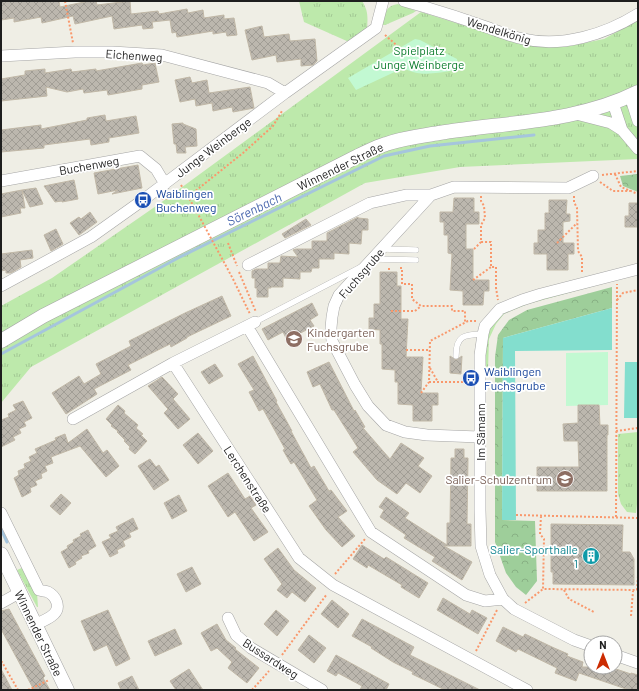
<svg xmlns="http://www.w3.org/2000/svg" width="639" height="691" viewBox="0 0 639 691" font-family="Barlow,sans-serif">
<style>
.grass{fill:url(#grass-tufts)}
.forest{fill:url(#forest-crowns)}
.park{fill:#c2f9d2}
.pitch{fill:#83dece}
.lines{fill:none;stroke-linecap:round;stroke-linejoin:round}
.stream{stroke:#a5c5dd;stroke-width:3}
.building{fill:url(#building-cross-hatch);stroke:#c1b8a7}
.service-casing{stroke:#a5a5a5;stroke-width:6}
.minor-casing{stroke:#a5a5a5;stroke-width:12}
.tertiary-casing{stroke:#a5a5a5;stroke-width:15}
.path{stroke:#f9986c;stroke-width:2;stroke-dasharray:2 2;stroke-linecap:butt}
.service{stroke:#fff;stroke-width:5.5}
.minor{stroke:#fff;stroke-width:11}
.tertiary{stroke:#fff;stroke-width:14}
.path-bridge{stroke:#f9986c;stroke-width:2;stroke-dasharray:2 2;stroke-linecap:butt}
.labels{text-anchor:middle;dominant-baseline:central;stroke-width:3.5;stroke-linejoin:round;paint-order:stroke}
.street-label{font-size:12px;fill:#1e1e1e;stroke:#fff}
.park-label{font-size:12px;fill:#0c7d2d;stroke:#fff}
.transit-label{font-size:12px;fill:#164399;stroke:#fff;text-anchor:start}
.education-label{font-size:12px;fill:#785e54;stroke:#fff;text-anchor:start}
.culture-label{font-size:12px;fill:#0d838f;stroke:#fff;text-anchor:end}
.water-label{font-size:13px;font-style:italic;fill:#4b68ae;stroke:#fff}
</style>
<defs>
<pattern id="grass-tufts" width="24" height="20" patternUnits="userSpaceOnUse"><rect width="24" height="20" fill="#bde9ab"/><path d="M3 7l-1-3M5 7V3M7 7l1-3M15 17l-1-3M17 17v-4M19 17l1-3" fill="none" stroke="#a2c793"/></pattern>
<pattern id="forest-crowns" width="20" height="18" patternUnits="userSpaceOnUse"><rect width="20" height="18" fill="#9ece9a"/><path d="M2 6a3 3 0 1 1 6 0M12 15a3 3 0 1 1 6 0" fill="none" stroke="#88b084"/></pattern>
<pattern id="building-cross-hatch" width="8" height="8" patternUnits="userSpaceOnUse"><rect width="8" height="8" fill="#bcb7ae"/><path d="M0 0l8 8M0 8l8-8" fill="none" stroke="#a19d95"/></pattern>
</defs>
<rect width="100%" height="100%" fill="#efeee5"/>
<path class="grass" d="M299,1H362C368,10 368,17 367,28L349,42L304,22Z
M398,4L416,11L413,13L385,25H382C385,14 385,6 398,4Z
M421,12L524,44L564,47L604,39L638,20V159L460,167L365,183L31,367L1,403V306L52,278L159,204Z
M638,274L528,304L504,314L496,324L489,339L488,370H486C486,335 485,322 518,304Z
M638,432V495L636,513L627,512L621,504L618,494V434Z
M24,567L37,593L38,607H37L17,570Z"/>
<path class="forest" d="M638,174V192L623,186L620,176Z
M612,287V308L503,338L502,520L535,521L537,581L526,595L516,587L506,573L495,542V357L498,335L509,320L527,310Z"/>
<path class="park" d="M415,39L420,40L457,59L458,65L456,70C443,72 429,75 417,73C411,72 408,69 401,69L356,90L348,78Z
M608,352V405L566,406V353Z"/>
<path class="pitch" d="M612,308V350L515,351L516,520H502L503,338Z
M625,362H638V418H624Z"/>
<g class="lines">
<path class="stream" d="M1,354L178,258L384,156L430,146L534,135
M1,529L7,542"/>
</g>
<path class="building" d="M1,1H59L60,7L89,1H96L97,5L130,1L131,14L158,11L159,14L187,9L188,13L203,10L204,18L224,15V19L234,18L237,35L227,36L226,32L213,34V31L177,37L176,32L172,33L170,20L152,22L153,28L143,29L142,25L114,29L112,16L75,24L73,16L42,23L41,17L14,22V18L1,20Z
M262,26L264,37L289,34L290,41L315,39L317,61L313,65L301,66V59L277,62L276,55L252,60L245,30Z
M142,63L143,65L155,63L159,82L142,85V89L108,95L107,90L84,93L83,89L67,92L46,87L47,96L1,101V79L25,75V71L45,69V73L71,69L72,72L96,69V71Z
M190,77L192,83L207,80L209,93L250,87L254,108L233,112L232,107L213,111L212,103L196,106L195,99L180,102L175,80Z
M105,115L106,121L136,116L139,133L109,138V142L91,145L90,139L44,145V148L1,152V130L41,125V129L87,120V118Z
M183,123V124L196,129L197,146L185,147L186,153H177L176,144H174L172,124Z
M138,165L142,188L112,194L118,190L98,194L94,173Z
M74,180L78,199L62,202V201L55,202L44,186Z
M36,188L43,204L30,207L22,190Z
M22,190L25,208H20L21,213L1,217V194Z
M454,198H474V212H479V224H466V249H473V280H489V291H484L483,305H463V291L450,290L452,254L448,253V235H444V222H440V212H453Z
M549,200H567L566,214H570V221L563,222V243H574V254H568V270H547V254H534V243H538V230H545V213H549Z
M629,203H638V227H625V216H629Z
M90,212L97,222L79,235L70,223L79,217L81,219Z
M358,217V218L368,219V230H362L361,244L349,243V254L334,253V259H319V268H312L311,272H300V279L283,278V287H271V288H268V297H257V288H255V278H252V271L256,269H268V263H280L281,256L298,257L293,250L296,249H312V241H327V233Z
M306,219L311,225L285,238L282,234Z
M56,229L63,244L51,251L44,235Z
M32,250L33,258L20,260L21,267L11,273H6V270L1,271V254Z
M380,272H397V286H401V319H408L406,357H423L421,393H438V405H432V421H413V405L398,404V382H395V370L382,369V344H380V330L369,329V318H374V304H380Z
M222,296L231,316L187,337V338L171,347L170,344L128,365L131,370L94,389L97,394L66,414L52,393L79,376L84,384L101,374L96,364L131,346L129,341L185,313Z
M312,303L318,315L310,320L314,326L287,340L283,332L268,340L262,329Z
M253,356L277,401L276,402L292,431H291L311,468L314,466L329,491L331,490L347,511L338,517L355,536L342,547L326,530L309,506L317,500L294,462L291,464L283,450L285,449L263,409L259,411L249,392L254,390L238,364Z
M450,356L456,360L462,356L461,374L450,373Z
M329,362L354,411L355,410L365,427L363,428L390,459L401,443L424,458L418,466L432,476L420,493L406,483L397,494L377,480L353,452L358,448L334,410H332L320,384L313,387L307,372Z
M215,364L223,376L209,384L201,372Z
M162,377L178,394L173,399L190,419L178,429L164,413L168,409L148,386Z
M23,401L32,418L24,422L26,426L19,429L21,433L13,437L15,440L1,447V420L9,417L8,414L16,410L13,405Z
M118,405L125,411L124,413L138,425L136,428L143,434L141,435L147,441L135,454L129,449L130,447L124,441L125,440L117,432L118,431L111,426L112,425L106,419Z
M578,405H599L600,425H608V435H607V491H537V467H579L578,441H564L563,424L578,423Z
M87,429L103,453L107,450L119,466L106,477L80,446L51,457L53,463L45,466L47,471L41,474L42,478L35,481L37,485L30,488L31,492L22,497L14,478L19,475L18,471L25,468L24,464L31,461L29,457L37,453L35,449L56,440L55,438L65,434L68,443Z
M198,433L213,451L198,464L183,445Z
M455,449H464V458H468L467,524H471V546H444L472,562L462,580L432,561L435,557L404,538L406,535L380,517L384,510L379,507L386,497L409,513L405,518L447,545V523H450L451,458H455Z
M150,459L156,467L159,465L169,480L154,490L138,466Z
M228,473L245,499L250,496L256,505L251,508L268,532L254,541L235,512L228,517L208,486Z
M61,494L71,503L60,515L50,506Z
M179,495L187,511L172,519L164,503Z
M133,518L138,529L129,533L131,537L123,541L125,546L117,550L118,553L110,557L102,542L111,538L109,535L118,531L116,527Z
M551,524L623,525L622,552H630L634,559V585L553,584V572H551Z
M88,530L96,546L88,551L89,553L81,556L82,558L75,562L76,564L69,568L61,552L68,548L67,546L74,542L73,540L81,536L80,534Z
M362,545L384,559L386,557L428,583L419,598L401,587L402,585L368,565L367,568L353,559Z
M278,548L294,570L316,588L305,602L292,592L287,598L277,590L282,584L264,559Z
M192,567L201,584L186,592L177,574Z
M443,598L470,614L472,610L487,618L478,634L437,610Z
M332,600L349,614L338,628L321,614Z
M9,609L45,676L43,678L50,690H34L1,629V611Z
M108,610L130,659L116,666L107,645L94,651L81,621Z
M276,610L289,621L277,636L264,624Z
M362,619L414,647L410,655L480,690H445L412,674L413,672L393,662L371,648L372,647L352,636Z
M217,624L226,640L236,648L235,649L259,668L247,683L228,668L232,662L217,648L211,651L201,633Z
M503,627L523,637L525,634L552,647L568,654L567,656L583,662L582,667H610L631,674V673L638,675V690H629L579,673L576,681L555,673L557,668L518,649L516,652L496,641Z
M175,629L182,644L155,656L148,641Z
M309,635L326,648L314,663L298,650Z
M336,655L389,684L386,690H360L362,686L338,673L336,676L327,671Z
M1,669L12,690H1Z
M189,669L203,690H176L170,681Z
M132,676L139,690H121L118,683Z"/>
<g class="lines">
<g class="service-casing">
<path id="service" d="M382,249L416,250
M373,259L416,260
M255,322L361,267
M456,356C456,335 464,335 483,334"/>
</g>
<g class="minor-casing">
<path id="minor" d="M404,1C433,9 461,18 489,28C500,32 512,37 524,39C562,48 606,34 638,14
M1,56L75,52H112L162,55L268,83L285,93
M630,96L638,121
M613,103L622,130L638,149
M576,114L611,123L622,130
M1,181L140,156L156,169L165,184
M248,265L370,203L406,195H431
M1,286L91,237L143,200L285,93L376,28L383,1
M247,326L371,532L466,595L485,601L503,599
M173,363L299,558L333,585L527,690
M73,419L173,363L255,322
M479,437L427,435L405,432L386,425L368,406L355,385L332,341L331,328L332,317L334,306L339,295L431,195L454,187L568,188L593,176
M1,513L39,590C42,591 46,591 48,592C56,596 61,607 54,614C49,619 41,622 34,625
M1,603L19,593
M228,618L236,635L251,648L322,690
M591,646L574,640L514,609L503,599L490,575L481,546L480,510V355L483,334L485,326L500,309L522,300L541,294L638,269
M615,655L638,663"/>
</g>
<g class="tertiary-casing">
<path id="tertiary" d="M1,341L43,316L358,156C367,152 376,147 386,144C403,138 422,136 439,133C506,122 576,123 638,92
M1,554L67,690"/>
</g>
<path class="path" d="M65,1L73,43
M385,35L409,56
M615,174L621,187L638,194
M602,175L638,171
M600,182L613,191H630
M181,185L193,205
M481,196V201L484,206L485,218L481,225V242H491V267H496V288L498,300
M574,196V202L577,208L578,251L582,257V274
M162,199L188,197L243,153L273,126L282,111
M228,243L237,266
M557,243L577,223
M474,249L481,242
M389,268V272
M400,268H402V284H412V299L421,306H452V311H465V322
M239,272L256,312
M233,279L250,314
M473,280L491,267
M617,300L623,293L638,290
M391,311H415L421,306
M406,350H430
M430,368L438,382
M471,382H429L430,341L468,321H476
M421,393L429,382
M616,431L638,428
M516,515L638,518
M541,516L540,534L544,539L543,589L638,590
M616,517L617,284
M335,574L365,539
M564,590L569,599L594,612
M637,590L638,576
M525,603L543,589
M631,616L633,591
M476,651L497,610
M282,655L327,594
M1,663L2,662L18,690
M28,690L49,680
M252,690L269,671"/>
<use href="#service" class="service"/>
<use href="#minor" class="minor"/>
<use href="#tertiary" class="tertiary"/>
<path class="path-bridge" d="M193,205L233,279"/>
</g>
<defs>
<g id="bus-disc" transform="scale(0.9)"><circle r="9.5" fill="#1a4fb4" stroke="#fff"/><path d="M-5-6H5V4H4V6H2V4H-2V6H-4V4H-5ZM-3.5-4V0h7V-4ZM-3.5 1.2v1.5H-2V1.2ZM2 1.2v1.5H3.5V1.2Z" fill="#fff"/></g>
<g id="school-disc" transform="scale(0.9)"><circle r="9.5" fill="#8d6e63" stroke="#fff"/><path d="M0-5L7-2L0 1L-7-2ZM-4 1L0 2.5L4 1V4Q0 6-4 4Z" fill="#fff"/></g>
<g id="building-disc" transform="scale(0.9)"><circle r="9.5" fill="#0f9aa8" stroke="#fff"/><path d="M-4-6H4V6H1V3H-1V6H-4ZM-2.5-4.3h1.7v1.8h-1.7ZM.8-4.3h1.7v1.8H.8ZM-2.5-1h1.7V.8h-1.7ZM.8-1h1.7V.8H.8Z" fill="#fff"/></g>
</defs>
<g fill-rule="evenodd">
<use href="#bus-disc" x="143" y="200"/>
<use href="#school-disc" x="294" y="339"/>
<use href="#bus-disc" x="471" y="378"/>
<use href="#school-disc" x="565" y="479"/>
<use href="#building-disc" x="591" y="556"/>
</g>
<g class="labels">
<g class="street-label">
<text transform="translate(499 30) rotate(17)">Wendelkönig</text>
<text transform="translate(134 55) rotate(4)">Eichenweg</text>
<text transform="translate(213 147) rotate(-37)">Junge Weinberge</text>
<text transform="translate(89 165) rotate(-10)">Buchenweg</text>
<text transform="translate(340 166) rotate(-26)">Winnender Straße</text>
<text transform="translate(361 273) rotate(-49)">Fuchsgrube</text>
<text transform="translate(480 432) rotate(-90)">Im Sämann</text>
<text transform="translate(248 479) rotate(57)">Lerchenstraße</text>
<text transform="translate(39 633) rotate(64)">Winnender Straße</text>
<text transform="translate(271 658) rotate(33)">Bussardweg</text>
</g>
<g class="park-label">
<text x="419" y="50">Spielplatz<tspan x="419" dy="14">Junge Weinberge</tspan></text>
</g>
<g class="transit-label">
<text x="156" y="193">Waiblingen<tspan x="156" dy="14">Buchenweg</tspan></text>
<text x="484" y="371">Waiblingen<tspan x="484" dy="14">Fuchsgrube</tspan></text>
</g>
<g class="education-label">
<text x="307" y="332">Kindergarten<tspan x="307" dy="14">Fuchsgrube</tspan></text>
<text x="552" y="479" text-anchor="end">Salier-Schulzentrum</text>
</g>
<g class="culture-label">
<text x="578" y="549">Salier-Sporthalle<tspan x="578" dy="14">1</tspan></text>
</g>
<g class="water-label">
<text transform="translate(254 209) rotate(-26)">Sörenbach</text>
</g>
</g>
<rect width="639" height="691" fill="none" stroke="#1e1e1e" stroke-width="4"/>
<g transform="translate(603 655)"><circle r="19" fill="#ffffff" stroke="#a5a5a5"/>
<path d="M0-3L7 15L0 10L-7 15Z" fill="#cc2b01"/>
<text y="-6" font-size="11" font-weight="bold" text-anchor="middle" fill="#1e1e1e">N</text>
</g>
</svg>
